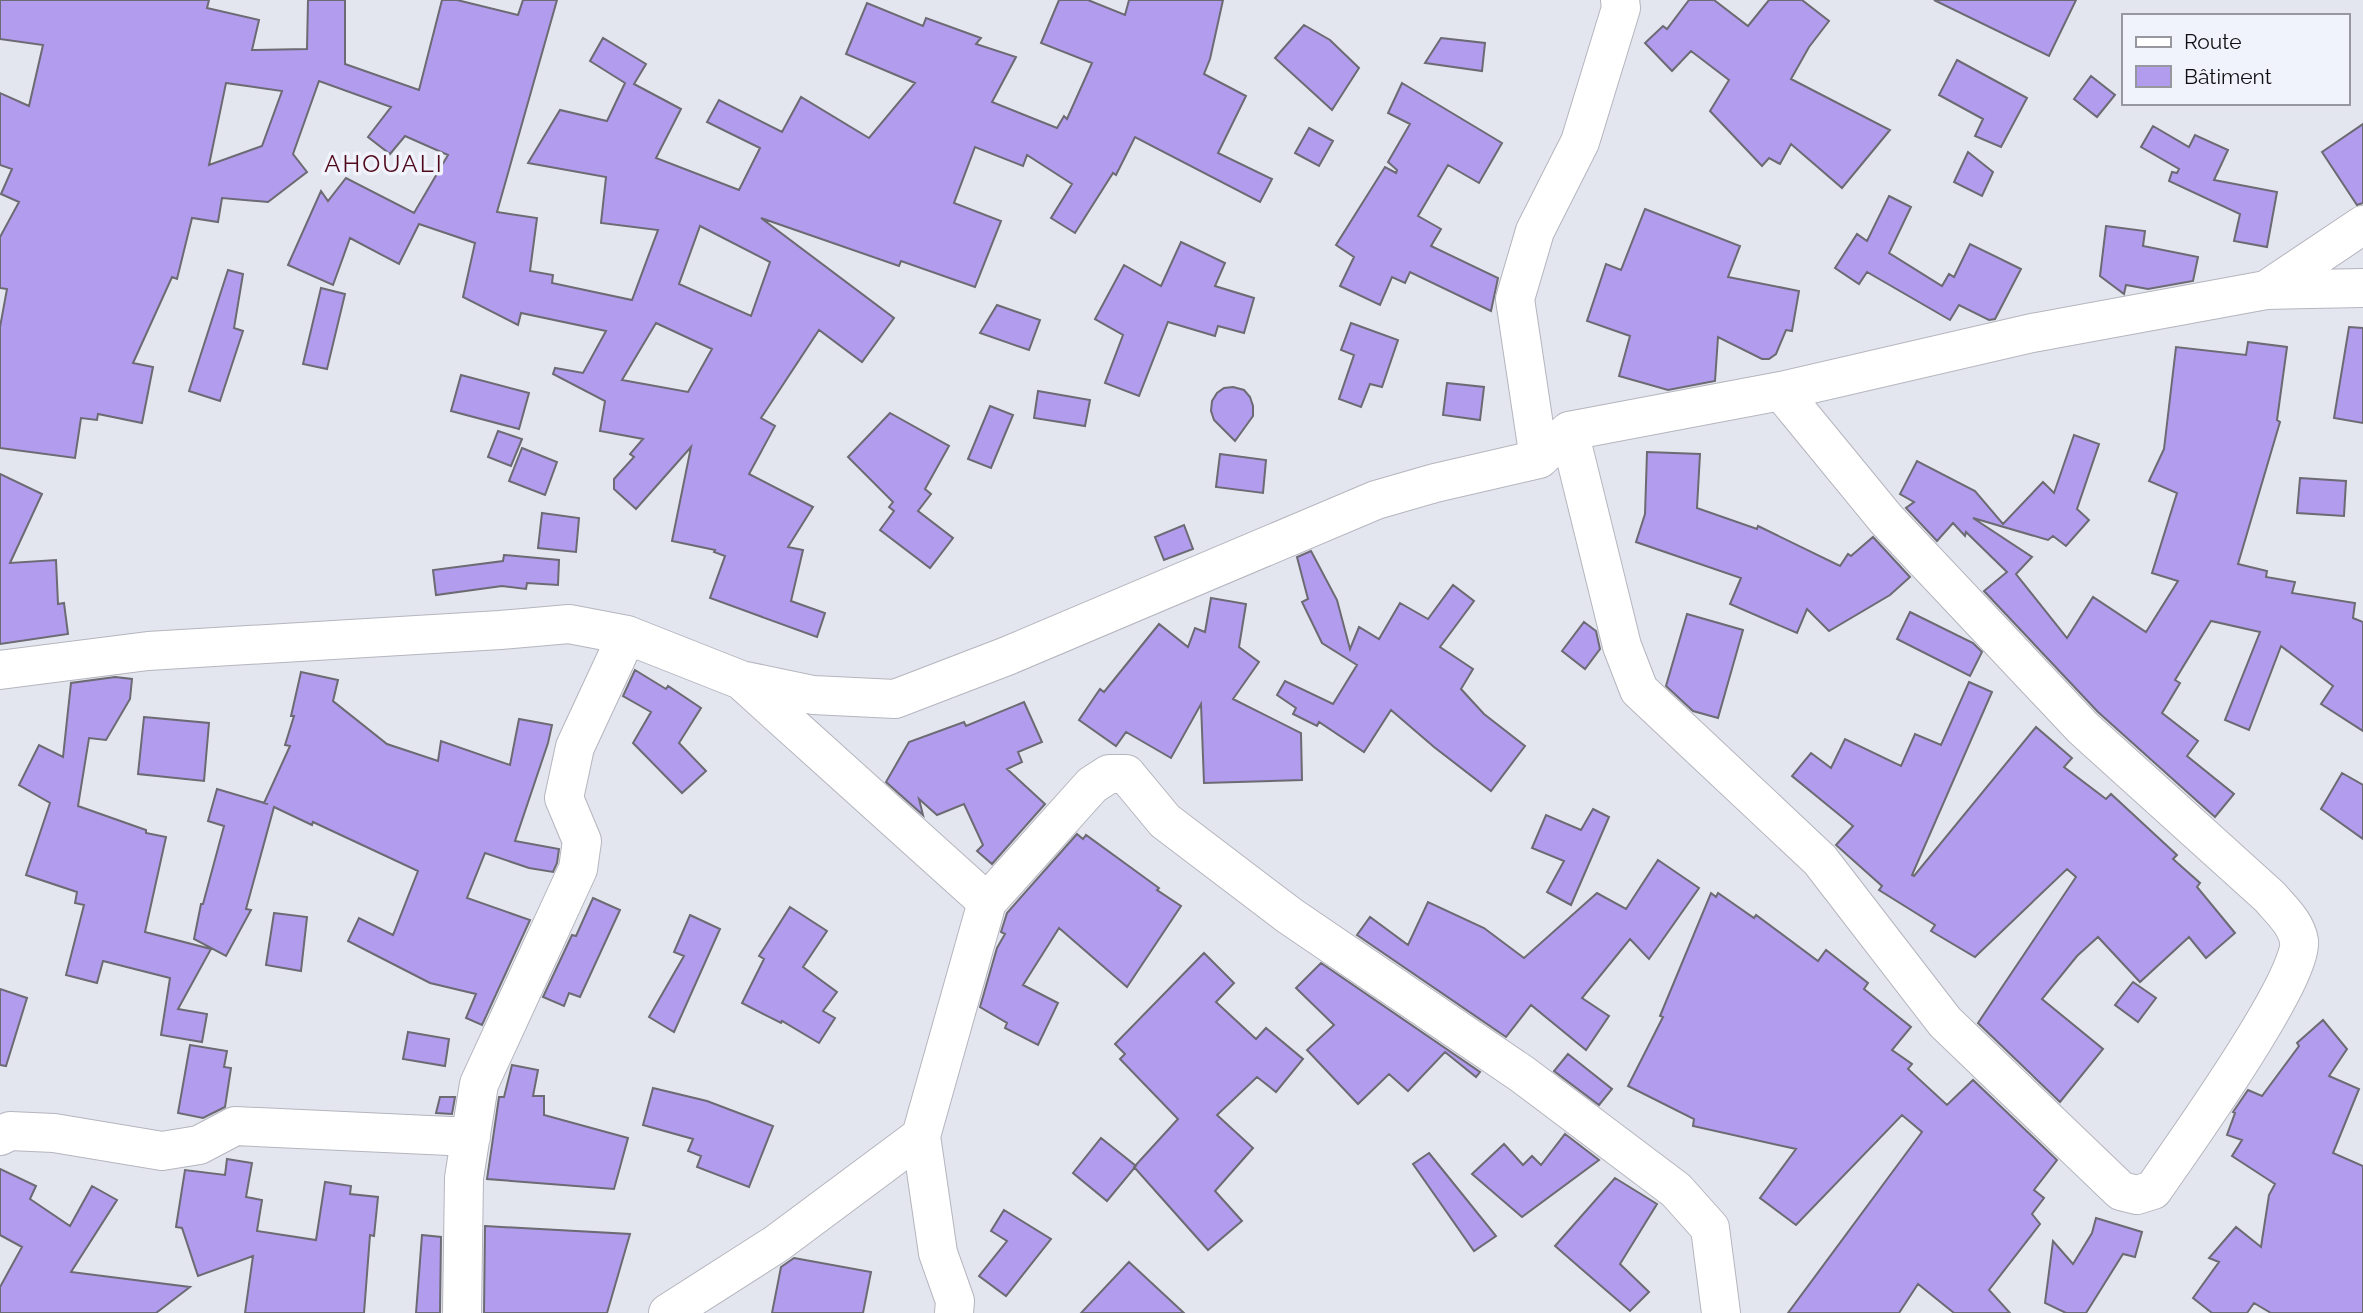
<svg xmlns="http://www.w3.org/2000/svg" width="2363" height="1313" viewBox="0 0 2363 1313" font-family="Raleway,sans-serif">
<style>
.building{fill:#b19ced;stroke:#6c6a72;stroke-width:2;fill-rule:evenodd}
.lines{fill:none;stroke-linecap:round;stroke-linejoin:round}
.minor-casing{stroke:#b4b5be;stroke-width:40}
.minor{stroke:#fff;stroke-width:38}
.labels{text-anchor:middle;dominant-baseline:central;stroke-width:7;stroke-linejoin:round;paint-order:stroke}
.quarter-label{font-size:24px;letter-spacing:2px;fill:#4f091a;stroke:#f1f3fc}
</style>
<rect width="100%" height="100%" fill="#e4e6ef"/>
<path class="building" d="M0,0H209L207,8L259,20L252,50L307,49L308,0H345V64L419,90L442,0H457L518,15L523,0H557L497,212L537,218L530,271L553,275L552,283L632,300L658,230L601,223L606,177L528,163L560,110L607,121L625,83L590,61L603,38L646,64L634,84L681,109L656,158L739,190L760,148L707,122L719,100L782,132L801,97L869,138L915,83L846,54L867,3L923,26L926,18L981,38L976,44L1016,57L992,102L1057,128L1064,116L1067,119L1092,63L1041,43L1059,0H1088L1125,15L1129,0H1223L1210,59L1204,74L1246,96L1218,153L1272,179L1260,202L1135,137L1116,175L1113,173L1075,233L1051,218L1072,184L1027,155L1023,166L975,147L954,203L1001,221L975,287L901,261L899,266L761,218L894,318L862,362L819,330L761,418L775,426L749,474L813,507L788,547L803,550L791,601L825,613L817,637L710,598L725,556L714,552L715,550L672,541L691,447L636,509L614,489V479L634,457L630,454L643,439L600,431L605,401L553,374L555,368L583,373L606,331L521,313L518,325L463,297L475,243L419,224L399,264L350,238L333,285L288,265L321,191L328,201L346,178L414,213L448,155L405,136L390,154L368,137L391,107L319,81L293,154L307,172L268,202L222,198L218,222L192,218L177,279L172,277L133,363L153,367L142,423L98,414L97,420L81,418L75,458L0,448V327L7,289L0,288V237L19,202L1,194L12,169L0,165V93L29,106L43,45L0,39ZM226,83L282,91L262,146L209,165ZM700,226L770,262L751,316L679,284ZM656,323L712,349L688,392L622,380Z
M1689,0H1714L1748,26L1769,0H1802L1829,21L1809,47L1791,79L1890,130L1842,188L1791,144L1780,164L1769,158L1762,166L1710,111L1729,80L1691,51L1672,71L1645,43L1663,26L1667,29Z
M1934,0H2076L2049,56Z
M1304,25L1330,40L1359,68L1332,110L1275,58Z
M1441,38L1485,43L1482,71L1425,63Z
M1957,60L2027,98L2001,147L1975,136L1983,119L1939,95Z
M2091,76L2115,95L2097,117L2074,99Z
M1402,83L1502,143L1479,183L1448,165L1418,216L1441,229L1431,246L1498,278L1491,311L1410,272L1405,283L1392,277L1380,305L1340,286L1354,257L1336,245L1385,167L1396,173L1397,170L1388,162L1410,124L1388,113Z
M2363,124V203L2357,205L2322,152Z
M2153,126L2189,147L2195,135L2228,150L2214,180L2277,192L2267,247L2234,241L2240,214L2169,181L2172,172L2177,173L2179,169L2141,147Z
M1309,128L1333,141L1319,166L1295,153Z
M1968,152L1993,172L1982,196L1954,182Z
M1889,196L1911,207L1889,253L1942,286L1949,274L1954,277L1970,244L2021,269L1995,319L1989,320L1959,305L1950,320L1867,272L1859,284L1835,268L1857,234L1867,241Z
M1645,209L1740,246L1728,277L1799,291L1792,331L1786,330L1776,354L1769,359H1762L1718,337L1715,381L1668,390L1619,376L1630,336L1587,321L1606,264L1621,270Z
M2106,226L2145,231L2143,246L2198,257L2193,281L2148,289L2126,285L2124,294L2100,276Z
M1181,242L1225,263L1215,286L1254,298L1244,333L1218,326L1215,336L1168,322L1139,396L1105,383L1123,335L1095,319L1124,265L1161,286Z
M228,270L243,274L234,328L243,331L220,401L189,391Z
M321,288L345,294L327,369L303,364Z
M997,305L1040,320L1029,350L980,333Z
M1351,323L1398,340L1382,387L1370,384L1361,407L1339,399L1354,355L1341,350Z
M2349,327L2363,328V423L2334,418Z
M2248,342L2287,347L2277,420L2280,422L2238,564L2267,571L2266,577L2295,582L2292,593L2355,603L2353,618L2363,622V731L2321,704L2333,686L2281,646L2249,730L2225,720L2260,632L2211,621L2175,680L2180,683L2162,713L2198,741L2187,756L2234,794L2215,817L2098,712L1984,591L2007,572L1966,532L1965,536L1953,523L1937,541L1906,508L1914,502L1900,494L1917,461L1975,491L2003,524L2043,482L2054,493L2074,435L2099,444L2077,509L2089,520L2066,546L2053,536L2048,540L1973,518L2032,557L2016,574L2067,638L2093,597L2146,632L2178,581L2152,573L2177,493L2149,481L2164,449L2176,347L2246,355Z
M461,375L529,393L519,429L451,411Z
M1447,383L1484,387L1480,420L1443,415Z
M1233,387L1244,390L1250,397L1253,406V416L1235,441L1214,420L1211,411L1212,401L1217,393L1224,388Z
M1038,391L1090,400L1085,426L1034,418Z
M990,406L1013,415L991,468L968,459Z
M890,413L949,446L925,489L931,494L918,511L953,538L930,568L880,530L894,511L889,507L893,502L848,457Z
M498,431L522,439L511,466L488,457Z
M522,448L557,462L545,495L509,481Z
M1647,452L1700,454L1697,508L1757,529L1758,526L1840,566L1848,554L1851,556L1873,537L1910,577L1890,595L1829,631L1807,609L1797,633L1730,604L1741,578L1636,542L1645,514Z
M1220,454L1266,460L1263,493L1216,487Z
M0,474L42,494L10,563L56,560L58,604L64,603L68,634L0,644Z
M2300,478L2346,481L2344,516L2297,513Z
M542,513L579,518L576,552L538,548Z
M1184,525L1193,549L1164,560L1155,537Z
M1311,551L1337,600L1350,649L1359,627L1379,639L1400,603L1428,619L1453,585L1474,601L1440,647L1473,669L1461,689L1484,714L1525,746L1491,791L1434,747L1391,710L1364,752L1319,722L1317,726L1293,714L1296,708L1277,695L1285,681L1333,704L1357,665L1322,643L1302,602L1308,599L1297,557Z
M504,555L559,560L558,585L527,583L526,589L502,586L436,595L433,570L503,561Z
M1211,598L1246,604L1239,647L1259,662L1233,699L1301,733L1302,780L1204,783L1201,704L1171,758L1126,732L1116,746L1079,720L1100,689L1104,692L1159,624L1188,647L1195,628L1205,632Z
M1910,612L1973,643L1982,652L1970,676L1897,639Z
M1687,614L1743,630L1718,718L1693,711L1666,686Z
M1584,622L1596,631L1600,649L1585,669L1562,651Z
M635,670L666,689L668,686L701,708L679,743L706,771L682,793L633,743L651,712L623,696Z
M301,672L338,680L333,701L387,744L438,761L441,741L510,765L519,719L552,725L548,743L515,841L559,849L557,863L553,872L529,868L485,853L467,898L530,920L482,1025L466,1018L476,994L430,983L348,941L359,918L393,935L418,871L313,822L312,825L274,807L246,909L251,910L226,956L194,939L201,904H203L224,826L208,821L217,789L268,804L264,803L290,746L285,745L294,716H291Z
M115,677L132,679L130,699L106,740L89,738L78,806L146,830V833L166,837L145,932L211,949L178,1009L207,1014L202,1042L161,1035L170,978L103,961L97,983L66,975L84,905L75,903L77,892L26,875L50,803L19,785L39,745L63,757L71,683Z
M1969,682L1992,692L1912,875L1914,876L2036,727L2072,758L2064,767L2106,799L2111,794L2177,855L2173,859L2200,883L2197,887L2235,933L2206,958L2189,937L2140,982L2098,937L2077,956L2042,999L2103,1049L2060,1102L1978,1023L2076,877L2067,869L1975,957L1931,931L1935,925L1879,890L1882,886L1836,845L1853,826L1792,776L1811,753L1831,768L1845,739L1901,766L1915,734L1941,745Z
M1024,702L1042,742L1018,752L1022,762L1007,769L1045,804L992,864L977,851L983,845L964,804L937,815L919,799L923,815L886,782L909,742L964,722L966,726Z
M144,717L209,723L204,781L138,774Z
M2342,773L2363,785V839L2321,809Z
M1593,809L1609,817L1571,905L1547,892L1564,861L1532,848L1546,815L1581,830Z
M1077,834L1083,839L1086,835L1159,888L1157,890L1181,906L1127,987L1059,928L1023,985L1058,1003L1038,1045L1005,1028L1007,1023L980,1007L997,948L1005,934L1001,932L1007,913Z
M1658,860L1699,888L1649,959L1630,939L1582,998L1609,1016L1586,1050L1531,1005L1506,1037L1357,935L1370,917L1408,945L1428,902L1484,928L1524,958L1597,893L1626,909Z
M1711,893L1716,897L1718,893L1754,918L1756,915L1818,961L1826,950L1868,983L1864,989L1911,1027L1892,1050L1912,1064L1908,1069L1947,1105L1973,1080L2057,1160L2034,1190L2044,1198L2032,1214L2040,1224L1989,1290L2010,1313H1954L1918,1284L1899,1313H1788L1922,1132L1902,1115L1796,1225L1760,1198L1796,1149L1693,1126L1694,1119L1628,1086L1663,1017L1660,1016Z
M593,898L620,910L580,997L569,993L564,1006L543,997L572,935L576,936Z
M790,907L827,931L803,967L837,992L823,1011L835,1018L819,1043L782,1021L781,1023L742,1003L764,959L759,956Z
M274,913L307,917L301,971L266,965Z
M690,915L720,929L674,1032L649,1017L684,956L674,952Z
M1204,953L1234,983L1216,1002L1256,1039L1266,1028L1303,1059L1276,1092L1257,1077L1217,1115L1253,1148L1215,1191L1242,1221L1208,1250L1134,1167L1178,1119L1120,1059L1125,1054L1115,1044Z
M1321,963L1480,1072L1476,1077L1445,1052L1408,1091L1389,1074L1358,1104L1307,1050L1334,1025L1296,988Z
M2133,982L2156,998L2138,1022L2115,1005Z
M0,989L27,998L6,1066L0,1065Z
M2323,1020L2347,1049L2329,1076L2359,1089L2333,1153L2363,1166V1313H2271L2254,1303L2247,1313H2212L2193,1298L2219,1262L2209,1258L2236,1227L2261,1247L2269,1195L2275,1184L2232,1156L2242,1140L2227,1135L2235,1113L2233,1112L2248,1090L2262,1096L2299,1046L2297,1043Z
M408,1032L449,1039L445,1066L403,1059Z
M190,1045L227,1051L224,1067L231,1068L225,1107L203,1118L178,1113Z
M1568,1054L1612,1089L1599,1105L1554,1071Z
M512,1065L538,1070L533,1096H544V1115L628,1138L614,1189L487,1179L499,1097H504Z
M653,1088L707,1101L773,1126L749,1187L697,1167L701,1156L688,1151L693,1139L643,1125Z
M440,1097H455L452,1114L436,1113Z
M1565,1134L1599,1160L1522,1217L1472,1174L1504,1144L1523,1165L1532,1156L1541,1165Z
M1101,1138L1136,1166L1107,1201L1073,1173Z
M1429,1153L1496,1236L1474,1251L1413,1164Z
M227,1159L252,1163L246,1197L262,1200L257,1231L316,1240L325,1182L351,1186L350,1194L378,1197L374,1236L370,1235L364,1313H245L253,1256L198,1276L182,1228L176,1227L185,1170L225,1175Z
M0,1169L36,1186L30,1199L70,1226L92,1186L117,1200L71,1272L190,1287L156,1313H0V1287L22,1247L0,1235Z
M1615,1178L1657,1204L1620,1264L1649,1292L1630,1311L1555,1246Z
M1004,1210L1051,1239L1006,1296L979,1276L1007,1241L991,1231Z
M2096,1218L2142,1232L2135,1257L2123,1254L2086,1313H2066L2045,1303L2053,1241L2073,1264L2092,1233Z
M485,1226L630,1234L607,1313H484Z
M422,1235L441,1237L440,1313H416Z
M794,1258L871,1272L863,1313H772L781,1267Z
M1129,1262L1184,1313H1081Z"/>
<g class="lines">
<g class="minor-casing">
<path id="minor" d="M2266,290L2363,225
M1569,431L1622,646L1639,690L1820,860L1945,1022L2121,1191L2137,1195L2153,1190C2180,1151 2304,978 2299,941C2296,923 2281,910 2270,897L2083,728L1886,519L1781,391
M1539,459L1515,299L1535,231L1580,142L1621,8L1620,0
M0,670L148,651L500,630L569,624L627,635L741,680L813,695L895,699L1007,656L1376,500L1435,483L1539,459L1569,431L1781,391L2032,333L2266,290L2363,288
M742,681L987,902
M0,1136L10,1131L54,1133L162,1151L199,1145L235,1126L471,1137
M462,1313L464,1178L479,1084L578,869L582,841L564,798L575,747L627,635
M668,1313L776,1244L921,1136
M954,1313L955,1301L938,1253L921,1136L987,902L1092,785L1109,774H1126L1165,821L1290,916L1522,1074L1676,1190L1710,1228L1721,1313"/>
</g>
<use href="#minor" class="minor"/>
</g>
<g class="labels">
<g class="quarter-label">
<text x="384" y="163">AHOUALI</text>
</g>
</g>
<rect x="2122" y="14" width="228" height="91" fill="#f1f3fc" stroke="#97989f" stroke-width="2"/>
<rect x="2136" y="37" width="35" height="10" fill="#ffffff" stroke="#97989f" stroke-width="2"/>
<text x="2184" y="49" font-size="21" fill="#101013">Route</text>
<rect x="2136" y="66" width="35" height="21" fill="#b19ced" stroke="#97989f" stroke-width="2"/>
<text x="2184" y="84" font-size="21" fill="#101013">Bâtiment</text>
</svg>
